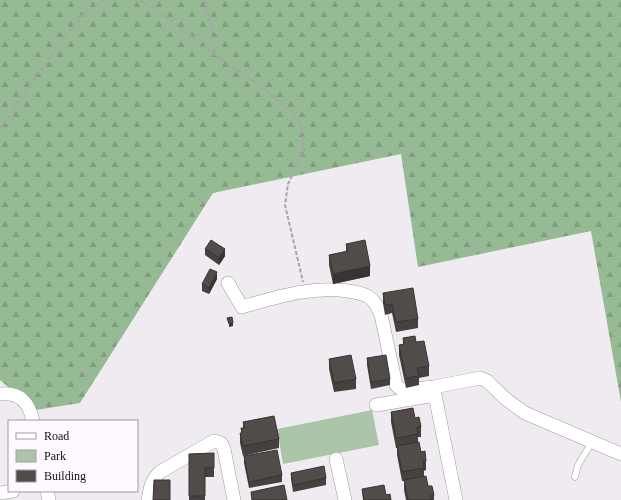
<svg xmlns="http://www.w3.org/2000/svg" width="621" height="500" viewBox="0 0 621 500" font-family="'Times New Roman',serif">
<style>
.green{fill:#abc5a8}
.forest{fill:url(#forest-firs)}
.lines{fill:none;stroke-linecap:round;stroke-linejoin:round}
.lane-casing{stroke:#9c999d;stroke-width:7}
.street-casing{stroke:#9c999d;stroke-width:14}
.path{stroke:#a7a4a8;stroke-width:2;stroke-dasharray:4 2;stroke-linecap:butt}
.lane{stroke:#fff;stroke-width:6}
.street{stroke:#fff;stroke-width:13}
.wall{fill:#464040}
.shaded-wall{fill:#393434}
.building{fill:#514b4a;stroke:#393434}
</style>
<defs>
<pattern id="forest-firs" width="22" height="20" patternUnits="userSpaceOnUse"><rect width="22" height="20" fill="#96ba93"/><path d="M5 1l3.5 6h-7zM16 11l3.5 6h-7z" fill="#809f7e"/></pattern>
</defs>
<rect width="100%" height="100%" fill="#efebf0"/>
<path class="green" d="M372,410L379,445L283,464L277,429Z"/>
<path class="forest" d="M0,0H621V402L591,231L418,267L401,154L213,193L80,403L36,410L0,380Z"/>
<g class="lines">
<g class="lane-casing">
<path id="lane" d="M575,477L578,465L592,442"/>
</g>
<g class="street-casing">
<path id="street" d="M228,283L242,307C277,297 311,286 348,291C356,292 362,293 369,297C375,301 378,308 381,315L396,385L399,388L403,390L434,387
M0,394C20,392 29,402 33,421
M435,395L456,500
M376,405L435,395L434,387L480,378L487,381L507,400L525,413L621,454
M336,459L345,500
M47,491L49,500
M0,493L13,491
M148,500C150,489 151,480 160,472L214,441L221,443L224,449L234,500"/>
</g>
<path class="path" d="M140,0L172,21L215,55L257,83L293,113L302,128L304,149L288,184L285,205L303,282
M206,0L215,54
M0,129L66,34L86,12L103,0"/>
<use href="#lane" class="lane"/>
<use href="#street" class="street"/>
</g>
<path class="wall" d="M346,244L370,276L333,284L329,265V255L346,252Z
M205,249L225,256L219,265L205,255Z
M217,279L209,294L202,291V284Z
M383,293L418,319V328L396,332L392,313L385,315L383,303Z
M403,338L416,342L429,366V376L419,378V385L406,388L399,355V345H403Z
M367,358L390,379V385L371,389L367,365Z
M329,359L356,379V389L334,392L329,369Z
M391,412L415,418L421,427V437H418V442L421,452L426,461V470L424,471V477L428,486L434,495V500H406L404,490V481H402L397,455V448H396L391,422Z
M243,422L279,439V448L243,456L240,443V433H241V428H243Z
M214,453V477H205V500H189V454Z
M244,456L282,475V482L249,488L244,463Z
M291,473L326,478V485L293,492L291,479Z
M362,489L386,495L391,500H363Z"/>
<path class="shaded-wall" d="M225,249V256L219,265V258Z
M370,266V276L333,284V274Z
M217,272V279L209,294V288Z
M233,323V326L229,327V324Z"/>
<path class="building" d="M211,240L225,249L219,258L205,249Z
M365,240L370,266L333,274L329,255L348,251L346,244Z
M210,269L217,272L209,288L202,284Z
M413,288L418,319L396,322L392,304L385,305L383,293Z
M232,317L233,323L229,324L227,318Z
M415,336L416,342L424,341L429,366L417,368L419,376L406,378L399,345L404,344L403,338Z
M351,355L356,379L334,383L329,359Z
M386,355L390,379L371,382L367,358Z
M413,408L415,418L419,417L421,427H417L418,434L396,438L391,412Z
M274,416L279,439L243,446L240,433H242L241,428H245L243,422Z
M419,442L421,452L425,451L426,461H423L424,468L402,472L397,446Z
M277,450L282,475L249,482L244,456Z
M214,453V468H205V496H189V454Z
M324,466L326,478L293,485L291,473Z
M426,476L428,486H432L434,495L430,496L431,500H408L404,480Z
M154,480H170V500H153Z
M284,485L287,500H252L251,492Z
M384,485L386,495L390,494L391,500H364L362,489Z"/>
<rect x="8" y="420" width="130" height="72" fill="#fdf9fe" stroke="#9f9ca0"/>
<rect x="16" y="433" width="20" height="6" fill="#ffffff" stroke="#9f9ca0"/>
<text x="44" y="440" font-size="12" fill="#131113">Road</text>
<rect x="16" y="450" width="20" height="12" fill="#abc5a8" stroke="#9f9ca0"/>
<text x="44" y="460" font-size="12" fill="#131113">Park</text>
<rect x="16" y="470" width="20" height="12" fill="#514b4a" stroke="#9f9ca0"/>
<text x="44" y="480" font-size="12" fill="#131113">Building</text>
</svg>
